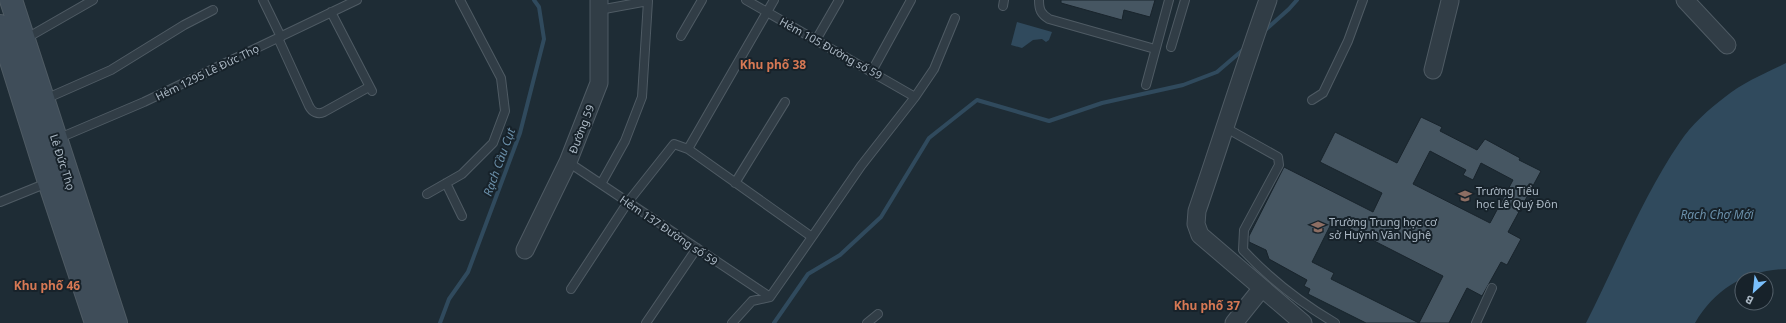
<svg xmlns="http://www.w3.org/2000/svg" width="1786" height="323" viewBox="0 0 1786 323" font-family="'Noto Sans',sans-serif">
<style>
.water{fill:#304a5d}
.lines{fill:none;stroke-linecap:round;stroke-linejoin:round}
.stream{stroke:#304a5d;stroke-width:4}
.building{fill:#465662;stroke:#19242c;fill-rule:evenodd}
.service-casing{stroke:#4f5b64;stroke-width:10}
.minor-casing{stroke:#4f5b64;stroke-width:19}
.secondary-casing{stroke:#4f5b64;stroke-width:24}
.service{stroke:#313d46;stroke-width:8}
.minor{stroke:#313d46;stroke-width:17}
.secondary{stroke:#3f4d59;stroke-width:22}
.labels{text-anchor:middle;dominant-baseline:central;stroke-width:4;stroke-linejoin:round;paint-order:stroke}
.street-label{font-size:11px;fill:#abb8c4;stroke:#17222a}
.poi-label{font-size:11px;fill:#abb8c4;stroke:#17222a;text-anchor:start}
.neighbourhood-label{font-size:12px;font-weight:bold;fill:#d67854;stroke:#17222a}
.water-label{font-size:12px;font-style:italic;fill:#6a8fa9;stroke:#17222a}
</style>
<rect width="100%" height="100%" fill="#1e2c35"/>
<path class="water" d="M1017,22L1052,32L1049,40L1046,42L1042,39L1033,40L1022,48L1011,45Z
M1786,63V269C1746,270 1715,289 1695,323H1586C1616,264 1643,196 1680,142C1691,125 1709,109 1725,97C1743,82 1766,73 1786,63Z"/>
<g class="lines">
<path class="stream" d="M1263,32L1289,9L1297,0
M440,323L449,299L468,272L520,133L544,39L539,7L534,0
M774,323L808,274L840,255L881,217L929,138L977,100L1049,121L1102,103L1183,85L1217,72L1245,48"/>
</g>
<path class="building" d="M1061,0H1155L1150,17L1124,10L1122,20L1061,3Z
M1421,117L1442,127L1440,131L1477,150L1485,139L1520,158L1519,160L1541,171L1508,232L1521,239L1507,265L1501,262L1482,296L1467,288L1449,323H1419L1443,276L1333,220L1312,262L1334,273L1331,279L1419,323H1366L1308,294L1310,289L1304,286L1307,280L1269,259L1266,250L1249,242V236L1284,167L1373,212L1382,193L1320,162L1335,132L1397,163ZM1430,151L1466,170L1463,175L1473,180L1481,163L1513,180L1490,223L1413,184Z"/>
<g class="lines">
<g class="service-casing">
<path id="service" d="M263,0L281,37
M746,0L915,97
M1039,0C1039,10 1041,14 1049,19L1155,49
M1003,6L1004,0
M599,10L648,1L642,97L625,141L601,184
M331,12L372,91
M681,36L702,0
M278,38L309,106C312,112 318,115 324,112L369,87
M25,39L93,0
M816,40L839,0
M1171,47L1185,0
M872,71L911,0
M1146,85L1169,0
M43,100L111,70L184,25L213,10
M1312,100L1323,93L1348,41L1363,0
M1226,128L1278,157L1279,165L1244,230L1243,250C1270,279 1301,303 1335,323
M57,139L144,102L357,0
M688,149L774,0
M568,162L770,297
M446,183L462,216
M735,183L785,102
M427,194L462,174L493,143L505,111L501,78L460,0
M0,202L47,183
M812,237L861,166L915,97L934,69L955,18
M571,289L628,202L674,144L688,149L812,237L770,297L752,301L732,323
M646,323L697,248
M867,323L878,314
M1476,323L1492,288"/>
</g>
<g class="minor-casing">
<path id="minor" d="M1268,0C1243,70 1221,141 1197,211L1196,224L1200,235L1303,323
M1685,0L1727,45
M1433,70L1450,1
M525,250L568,162L599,83V0
M1234,323L1262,288"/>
</g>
<g class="secondary-casing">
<path id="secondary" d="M11,0L116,323
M0,26L49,182L96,323"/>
</g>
<use href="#service" class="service"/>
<use href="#minor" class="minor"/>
<use href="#secondary" class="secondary"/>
</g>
<defs>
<g id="school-bare" transform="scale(1.08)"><path d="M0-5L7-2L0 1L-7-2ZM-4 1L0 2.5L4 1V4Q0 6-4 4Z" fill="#8d6e63" stroke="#17222a" stroke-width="2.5" paint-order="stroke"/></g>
</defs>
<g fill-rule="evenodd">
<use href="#school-bare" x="1465" y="196"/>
<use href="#school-bare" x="1318" y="227"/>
</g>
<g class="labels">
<g class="street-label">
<text transform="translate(831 48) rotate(29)">Hẻm 105 Đường số 59</text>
<text transform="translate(207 72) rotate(-26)">Hẻm 1295 Lê Đức Thọ</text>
<text transform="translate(581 129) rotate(-69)">Đường 59</text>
<text transform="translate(63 162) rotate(72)">Lê Đức Thọ</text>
<text transform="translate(669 230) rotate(34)">Hẻm 137 Đường số 59</text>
</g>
<g class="poi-label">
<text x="1476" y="190">Trường Tiểu<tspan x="1476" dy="13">học Lê Quý Đôn</tspan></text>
<text x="1329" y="221">Trường Trung học cơ<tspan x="1329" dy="13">sở Huỳnh Văn Nghệ</tspan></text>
</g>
<g class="neighbourhood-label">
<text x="773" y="64">Khu phố 38</text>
<text x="47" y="285">Khu phố 46</text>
<text x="1207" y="305">Khu phố 37</text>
</g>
<g class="water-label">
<text transform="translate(499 162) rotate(-70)">Rạch Cầu Cụt</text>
<text x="1717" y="214">Rạch Chợ Mới</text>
</g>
</g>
<g transform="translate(1754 291) rotate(207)"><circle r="19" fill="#17222a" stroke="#525e68"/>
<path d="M0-3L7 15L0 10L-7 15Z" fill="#79bffb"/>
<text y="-6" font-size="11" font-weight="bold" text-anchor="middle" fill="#abb8c4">B</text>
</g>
</svg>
